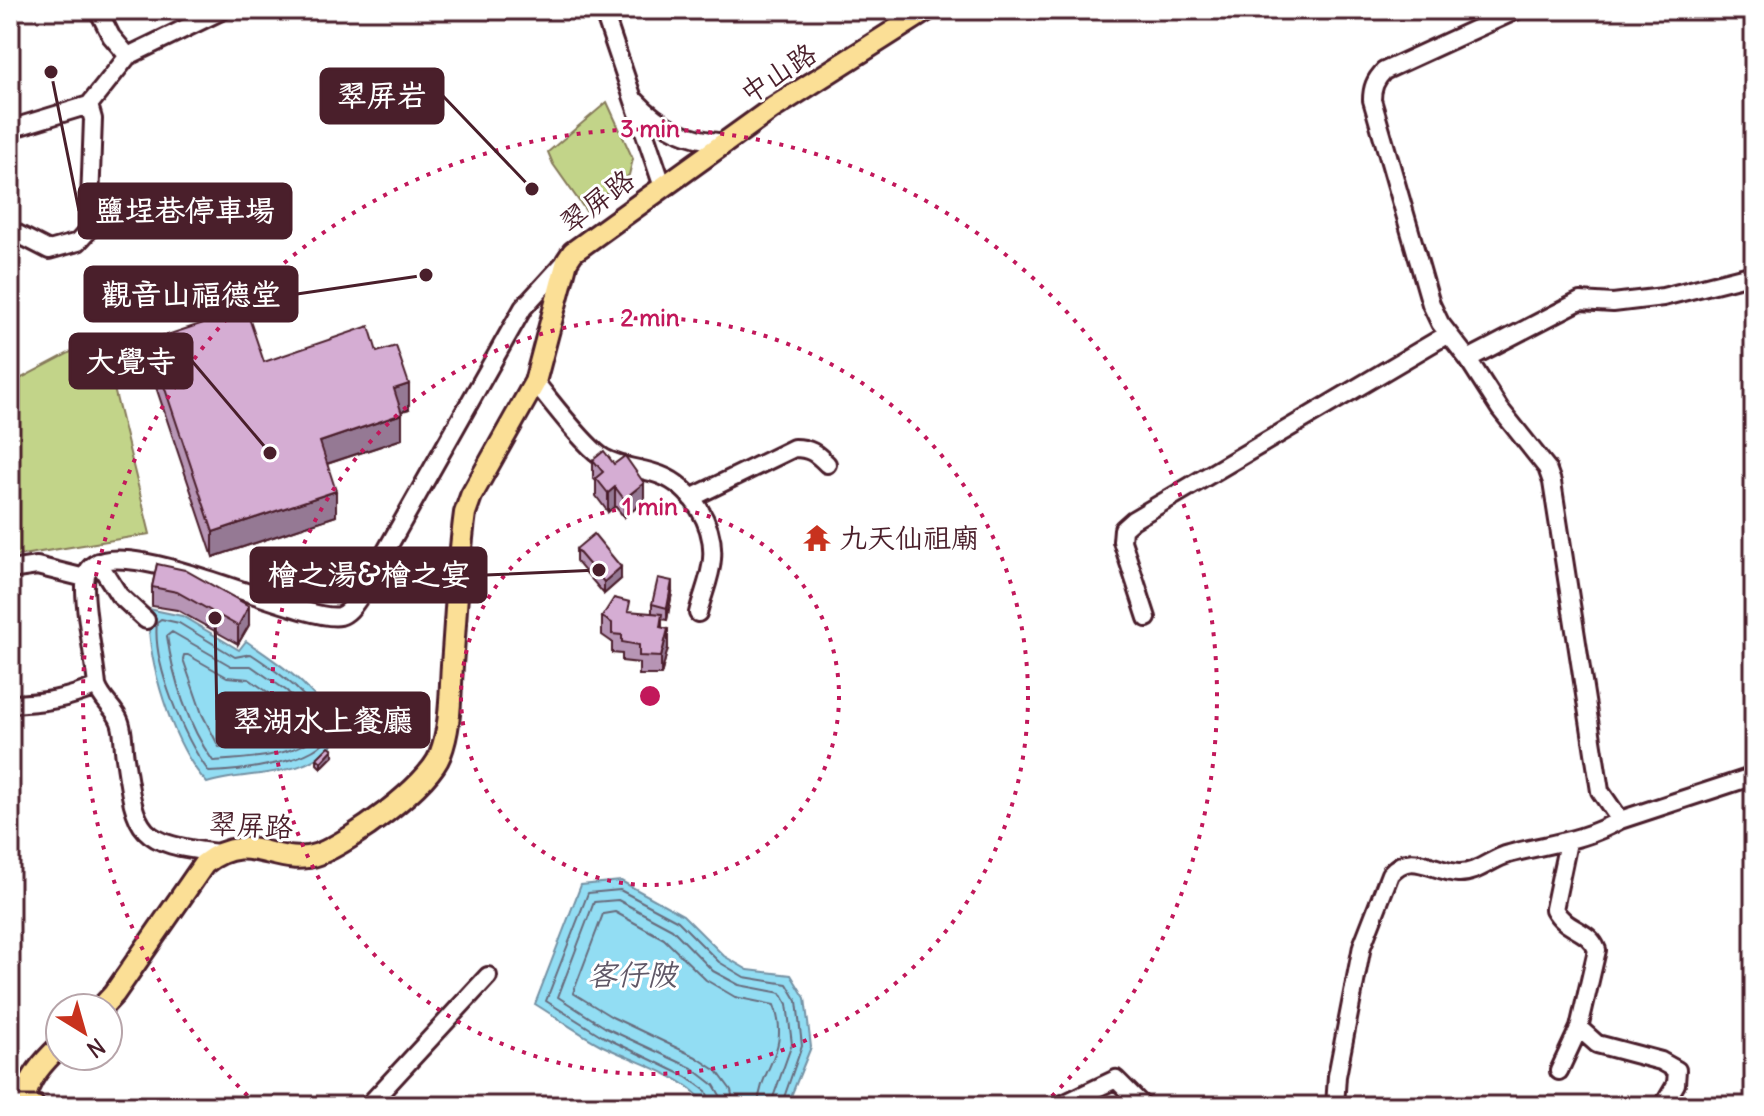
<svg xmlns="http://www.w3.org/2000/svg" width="1764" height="1116" viewBox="0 0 1764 1116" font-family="Delius,'LXGW WenKai TC',sans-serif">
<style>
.green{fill:#c2d489;stroke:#867a5a;stroke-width:2}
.water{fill:#92ddf3;stroke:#7591a3;stroke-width:2}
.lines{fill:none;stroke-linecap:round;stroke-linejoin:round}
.shore{stroke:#676b7b;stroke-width:2}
.minor-casing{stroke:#4a1f2b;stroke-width:22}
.major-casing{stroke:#4a1f2b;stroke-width:26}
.minor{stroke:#fff;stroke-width:16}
.major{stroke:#fbdf96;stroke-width:20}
.wall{fill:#b795b5;stroke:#4a1f2b;stroke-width:2}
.shaded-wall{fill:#957994;stroke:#4a1f2b;stroke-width:2}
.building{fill:#d5add3;stroke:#4a1f2b;stroke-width:2}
.ring{fill:none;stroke:#c2185b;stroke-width:4;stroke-dasharray:4 8}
.labels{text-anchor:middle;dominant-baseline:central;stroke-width:6;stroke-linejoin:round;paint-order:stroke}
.street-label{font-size:28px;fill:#4a1f2b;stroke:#fff}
.poi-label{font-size:28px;fill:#4a1f2b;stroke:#fff;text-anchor:start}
.water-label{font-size:30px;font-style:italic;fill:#605867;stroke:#fff}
.centre{fill:#c2185b;stroke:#fff;stroke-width:4}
.ring-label{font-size:24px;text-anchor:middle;font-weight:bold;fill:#c2185b;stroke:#fff;stroke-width:6;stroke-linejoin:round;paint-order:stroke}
.leader{fill:none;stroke:#4a1f2b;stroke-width:3}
.callout-dot{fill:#4a1f2b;stroke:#fff;stroke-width:3}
.callout{fill:#4a1f2b;stroke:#4a1f2b;stroke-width:3}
.callout-label{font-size:30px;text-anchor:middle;font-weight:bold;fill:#fff}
</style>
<rect width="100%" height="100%" fill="#fff"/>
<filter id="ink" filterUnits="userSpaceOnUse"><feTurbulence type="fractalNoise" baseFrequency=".0125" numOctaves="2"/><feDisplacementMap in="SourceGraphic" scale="16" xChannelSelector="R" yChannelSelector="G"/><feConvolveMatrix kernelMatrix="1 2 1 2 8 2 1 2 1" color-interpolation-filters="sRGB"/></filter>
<g filter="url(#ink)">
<path class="green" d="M607,102L633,159L629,175L586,211L553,164L548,152Z
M101,336L150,534L10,557V384Z"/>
<path class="water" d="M149,609L182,616L239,650L246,641C288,670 316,686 338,735C316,780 248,770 207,783C172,745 146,659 149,609Z
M621,881L683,915L724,956L748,970L791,975L805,998L811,1047L787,1106H706C689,1076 629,1060 599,1044C577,1032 556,1017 535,1004L581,885Z"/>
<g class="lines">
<path class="shore" d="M161,619L179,623L235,657L251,654C283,675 313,697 329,734C319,763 236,771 209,772C184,738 152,664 157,622Z
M172,632L231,666H251L287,691L313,722L317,736C291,757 245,759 213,761C188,726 173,678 167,636Z
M184,655H188L227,677L249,679L279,700L301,727V731C277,744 245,748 219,747L202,714L183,659Z
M712,1106L706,1091L687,1077L602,1036L546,1001L588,893L620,890L678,921L719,962L744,977L787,984L797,1001L802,1046L781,1106
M722,1106L721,1097L714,1085L692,1068L606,1028L558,997L594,902L618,900L672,929L713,971L739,985L781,993L787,1004L792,1044L770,1106
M734,1106L731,1090L717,1071L696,1057L612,1017L573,993L603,914L615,912L664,939L706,980L735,997L774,1005C791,1053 760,1066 758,1106"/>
<g class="minor-casing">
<path id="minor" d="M98,10L111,36L128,56
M603,10L663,187
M1517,10L1384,71C1375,80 1372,88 1372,100L1431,304L1440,323L1468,359L1500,409L1547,468L1552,482L1600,791L1620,820
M636,101C661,128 688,139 724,143
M10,129L89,105L128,56L223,10
M10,230L49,250L78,242L89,230L93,119L89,105
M1468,359L1580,301L1613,303L1663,297L1754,274
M535,382C551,401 582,443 601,456C617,467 642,468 660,475C692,487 715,525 712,559C711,577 702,596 698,613
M691,498L794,448C810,448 816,453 827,464
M98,562L119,595L146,620
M10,570L37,566L85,578
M1147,618L1122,541L1123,529L1133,520L1448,334
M10,704C42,703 68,699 97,686
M1568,842L1554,909C1567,932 1588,928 1597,950L1579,1028L1597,1044L1661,1061L1677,1070L1676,1084L1663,1106
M218,853C138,843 136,835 125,758C123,747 124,733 120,722C115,708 102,701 97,686C95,661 81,595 86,576C100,520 304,625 340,616C350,613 355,603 361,595L523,308L565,262
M1559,1071L1579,1028
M368,1106L488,976
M1059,1106L1116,1079L1143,1106
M1335,1106L1337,1076L1362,946L1390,874C1411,849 1431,871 1458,873C1477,874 1492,858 1509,854C1549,843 1582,842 1620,820L1754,776"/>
</g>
<g class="major-casing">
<path id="major" d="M101,1008L114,994L204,864C250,827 275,870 319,854C350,842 428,786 440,755C451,727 450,695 452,665C456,615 458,564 465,513L471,496L535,382L567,261L573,252L773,108L927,10
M34,1106L23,1102C30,1077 41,1064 60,1046"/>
</g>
<use href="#minor" class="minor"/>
<use href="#major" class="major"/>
</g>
<path class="wall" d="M149,341L264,362L377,352L409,409L401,411L402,439L327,464L336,516L213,557L149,366Z
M593,460L644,502L624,517L615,506L608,512L596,496V481L593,478Z
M576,549L621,579L604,594L576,561Z
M157,564L249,625L238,644L177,610L152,606V587Z
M672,593L667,620L662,619V627L668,648L661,675H639V663L622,661V654L612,653V642L602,635V617L652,613V604Z
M333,756L321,768L317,764V758Z"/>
<path class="shaded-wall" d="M409,384V409L394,414V389Z
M402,414V439L320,466V442Z
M644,483V502L624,517V499Z
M615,487V506L608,512V493Z
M336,491V516L213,557V532Z
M621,567V579L604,594V582Z
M672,581V593L667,620V608Z
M249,606V625L238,644V626Z
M668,629V648L661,675V657Z
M333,749V756L321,768V762Z"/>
<path class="building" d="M246,309L264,362L369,326L377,352L396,346L409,384L394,389L402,414L320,442L336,491L213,532L149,341Z
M604,451L614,464L625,456L644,483L624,499L615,487L608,493L596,478L603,472L593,460Z
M594,534L621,567L604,582L576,549Z
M157,564L185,570L249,606L238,626L177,592L152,587Z
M658,578L672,581L667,608L652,604Z
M614,598L630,602L628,611L662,614L660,627L668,629L661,657L639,656V645L622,642V635L612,634V623L602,617Z
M329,746L333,749L321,762L317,758Z"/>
</g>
<g class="ring">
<circle cx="650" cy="696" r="189"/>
<circle cx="650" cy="696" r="378"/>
<path d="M256 1104A567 567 0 1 1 1044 1104"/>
</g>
<defs>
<g id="temple-bare" transform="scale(2.16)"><path d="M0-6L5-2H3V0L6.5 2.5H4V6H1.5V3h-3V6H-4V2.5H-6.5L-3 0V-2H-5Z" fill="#c8321e" stroke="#fff" stroke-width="2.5" paint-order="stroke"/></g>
</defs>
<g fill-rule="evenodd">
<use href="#temple-bare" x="817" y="538"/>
</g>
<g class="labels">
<g class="street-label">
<text transform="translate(778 73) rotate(-33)">中山路</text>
<text transform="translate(597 201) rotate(-37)">翠屏路</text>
<text transform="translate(251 825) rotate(3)">翠屏路</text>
</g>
<g class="poi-label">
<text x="839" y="538">九天仙祖廟</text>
</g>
<g class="water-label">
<text x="632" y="974">客仔陂</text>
</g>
</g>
<circle cx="650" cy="696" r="12" class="centre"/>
<g class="ring-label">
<text x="650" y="137">3 min</text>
<text x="650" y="326">2 min</text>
<text x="650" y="515">1 min</text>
</g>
<path class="leader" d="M532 189L443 96M51 72L79 211M426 275L297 294M270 453L192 361M599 570L486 575M215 618L217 720"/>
<g class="callout-dot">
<circle cx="532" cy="189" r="8"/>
<circle cx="51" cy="72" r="8"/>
<circle cx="426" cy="275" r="8"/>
<circle cx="270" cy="453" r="8"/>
<circle cx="599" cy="570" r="8"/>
<circle cx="215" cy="618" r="8"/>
</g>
<g class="callout">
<rect x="321" y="69" width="122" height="54" rx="8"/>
<rect x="79" y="184" width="212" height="54" rx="8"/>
<rect x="85" y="267" width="212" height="54" rx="8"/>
<rect x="70" y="334" width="122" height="54" rx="8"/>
<rect x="251" y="548" width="235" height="54" rx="8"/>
<rect x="217" y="693" width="212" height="54" rx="8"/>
</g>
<g class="callout-label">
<text x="382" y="106">翠屏岩</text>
<text x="185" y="221">鹽埕巷停車場</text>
<text x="191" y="305">觀音山福德堂</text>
<text x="131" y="372">大覺寺</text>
<text x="369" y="585">檜之湯&amp;檜之宴</text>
<text x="323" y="731">翠湖水上餐廳</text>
</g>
<rect width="1764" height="1116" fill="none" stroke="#fff" stroke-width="40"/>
<rect x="20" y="20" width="1724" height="1076" fill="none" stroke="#4a1f2b" stroke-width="3" filter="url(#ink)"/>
<g transform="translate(84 1032) rotate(143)"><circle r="38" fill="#ffffff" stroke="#b7a5aa" stroke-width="2"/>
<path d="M0-6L14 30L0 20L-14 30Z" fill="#c8321e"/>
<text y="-12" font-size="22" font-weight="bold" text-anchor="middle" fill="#4a1f2b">N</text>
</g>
</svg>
